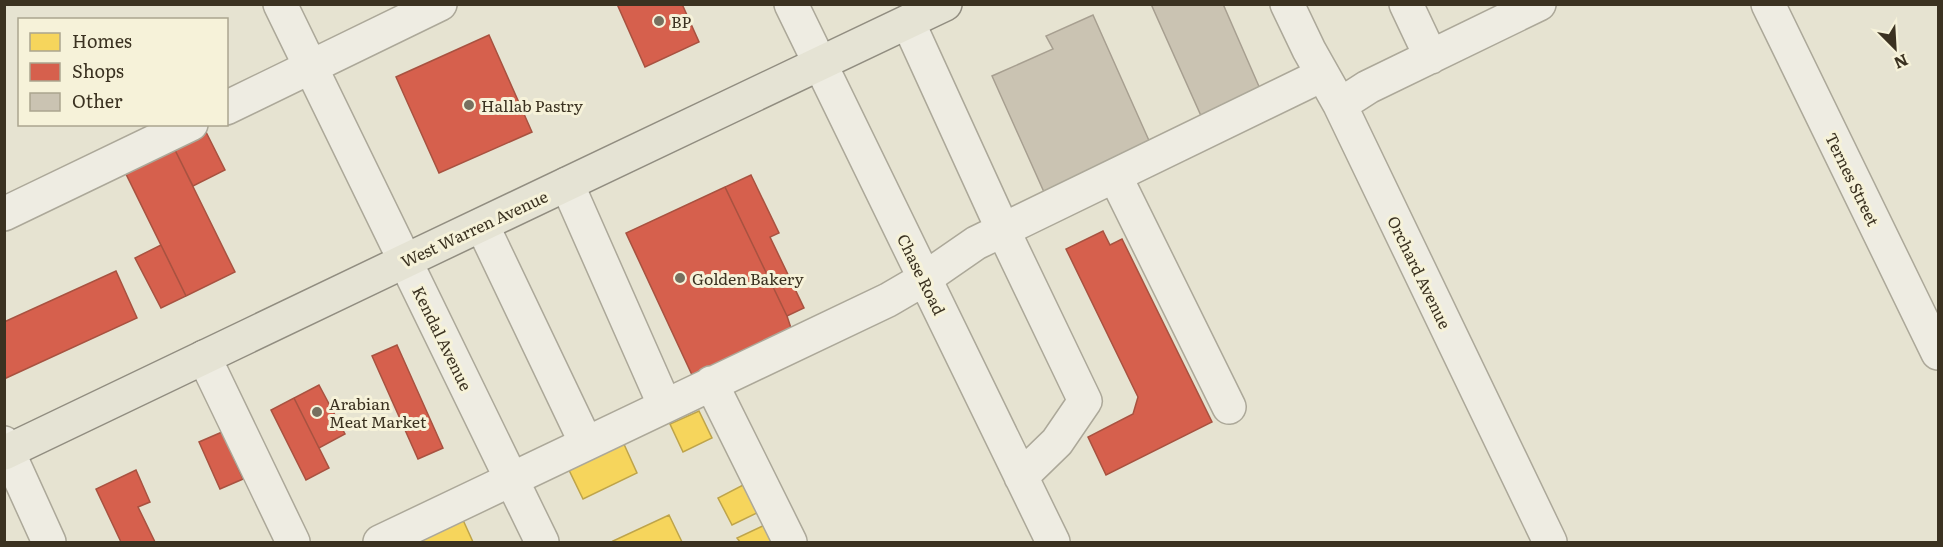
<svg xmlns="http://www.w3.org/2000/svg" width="1943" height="547" viewBox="0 0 1943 547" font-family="Literata,serif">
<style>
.homes{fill:#f6d55c;stroke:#bea44a;stroke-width:1.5}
.shops{fill:#d6604d;stroke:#a85240;stroke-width:1.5}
.building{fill:#cac3b2;stroke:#a79f90;stroke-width:1.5}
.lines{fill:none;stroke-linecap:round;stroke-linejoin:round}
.minor-casing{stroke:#aca899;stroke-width:36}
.major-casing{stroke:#918d80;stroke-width:36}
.minor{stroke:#eeece2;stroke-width:33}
.major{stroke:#e5e3d4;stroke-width:33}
.poi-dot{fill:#77705f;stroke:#f6f2d9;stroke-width:2}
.labels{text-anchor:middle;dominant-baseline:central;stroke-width:6;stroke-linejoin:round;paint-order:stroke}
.poi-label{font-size:16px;fill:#3b3221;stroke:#f6f2d9;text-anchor:start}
.street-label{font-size:16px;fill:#3b3221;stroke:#f6f2d9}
</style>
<rect width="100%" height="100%" fill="#e6e3d1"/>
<path class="homes" d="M699,411L712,438L683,452L670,424Z
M623,442L637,473L583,499L568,468Z
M745,484L759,512L732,525L718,498Z
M669,515L682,542H614L613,541Z
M463,520L473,542H416Z
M767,524L775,542H740L737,538Z"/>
<path class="shops" d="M617,4H682L699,42L645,67Z
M489,35L532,132L439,173L396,77Z
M206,132L225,170L193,186L174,148Z
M174,148L235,272L186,296L125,172Z
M751,175L779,233L770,237L804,308L787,316L725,187Z
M725,187L787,316L792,331L693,377L626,233Z
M1103,231L1110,245L1122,239L1212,422L1106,475L1088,437L1133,414L1138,397L1066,249Z
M161,245L186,296L161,308L135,258Z
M116,271L137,318L4,379V322Z
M397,345L443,448L418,459L372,356Z
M319,385L345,434L319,448L294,398Z
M294,398L329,468L306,480L271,410Z
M222,432L243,479L220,489L199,442Z
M136,470L150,502L138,507L155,542H121L96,489Z"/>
<path class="building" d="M1151,4H1223L1261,91L1202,118Z
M1093,15L1151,145L1044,192L992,76L1053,49L1046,36Z"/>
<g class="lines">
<g class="minor-casing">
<path id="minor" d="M280,4L542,542
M791,4L1053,542
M1287,4L1309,50L1340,105L1550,542
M1406,4L1431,57
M1768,4L1938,353
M908,22L1003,230L1085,401L1057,442L1021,477
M1340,105L1368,87L1539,4
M226,108L440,4
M1115,176L1229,407
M567,184L665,406
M4,214L191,124
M482,225L586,443
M204,357L293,542
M711,383L790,542
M4,443L49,542
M380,542L888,300L924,279L976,243L1322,75"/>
</g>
<g class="major-casing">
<path id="major" d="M4,453L405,261L945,4"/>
</g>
<use href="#minor" class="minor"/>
<use href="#major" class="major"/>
</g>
<g class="poi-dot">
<circle cx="659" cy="21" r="6"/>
<circle cx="469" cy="105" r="6"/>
<circle cx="680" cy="278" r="6"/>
<circle cx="317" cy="412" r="6"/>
</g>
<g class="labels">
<g class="poi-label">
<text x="671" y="21">BP</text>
<text x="481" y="105">Hallab Pastry</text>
<text x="692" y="278">Golden Bakery</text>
<text x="329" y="403">Arabian<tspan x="329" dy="18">Meat Market</tspan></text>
</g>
<g class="street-label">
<text transform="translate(1853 179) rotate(64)">Ternes Street</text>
<text transform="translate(474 228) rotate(-25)">West Warren Avenue</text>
<text transform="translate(1420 272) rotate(64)">Orchard Avenue</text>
<text transform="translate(922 274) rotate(64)">Chase Road</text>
<text transform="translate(443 338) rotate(64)">Kendal Avenue</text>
</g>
</g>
<rect width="1943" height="547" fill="none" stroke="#3b3221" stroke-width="12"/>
<rect x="18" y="18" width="210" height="108" fill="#f6f2d9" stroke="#aba58f" stroke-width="1.5"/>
<rect x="30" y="33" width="30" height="18" fill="#f6d55c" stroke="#aba58f" stroke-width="1.5"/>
<text x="72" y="48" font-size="18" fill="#3b3221">Homes</text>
<rect x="30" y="63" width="30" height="18" fill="#d6604d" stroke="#aba58f" stroke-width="1.5"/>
<text x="72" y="78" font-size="18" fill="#3b3221">Shops</text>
<rect x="30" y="93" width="30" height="18" fill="#cac3b2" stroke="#aba58f" stroke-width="1.5"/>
<text x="72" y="108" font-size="18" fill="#3b3221">Other</text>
<g transform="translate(1895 48) rotate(156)" stroke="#f6f2d9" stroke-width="4.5" paint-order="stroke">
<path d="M0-4.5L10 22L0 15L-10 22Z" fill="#3b3221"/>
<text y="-9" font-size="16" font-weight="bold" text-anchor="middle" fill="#3b3221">N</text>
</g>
</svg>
